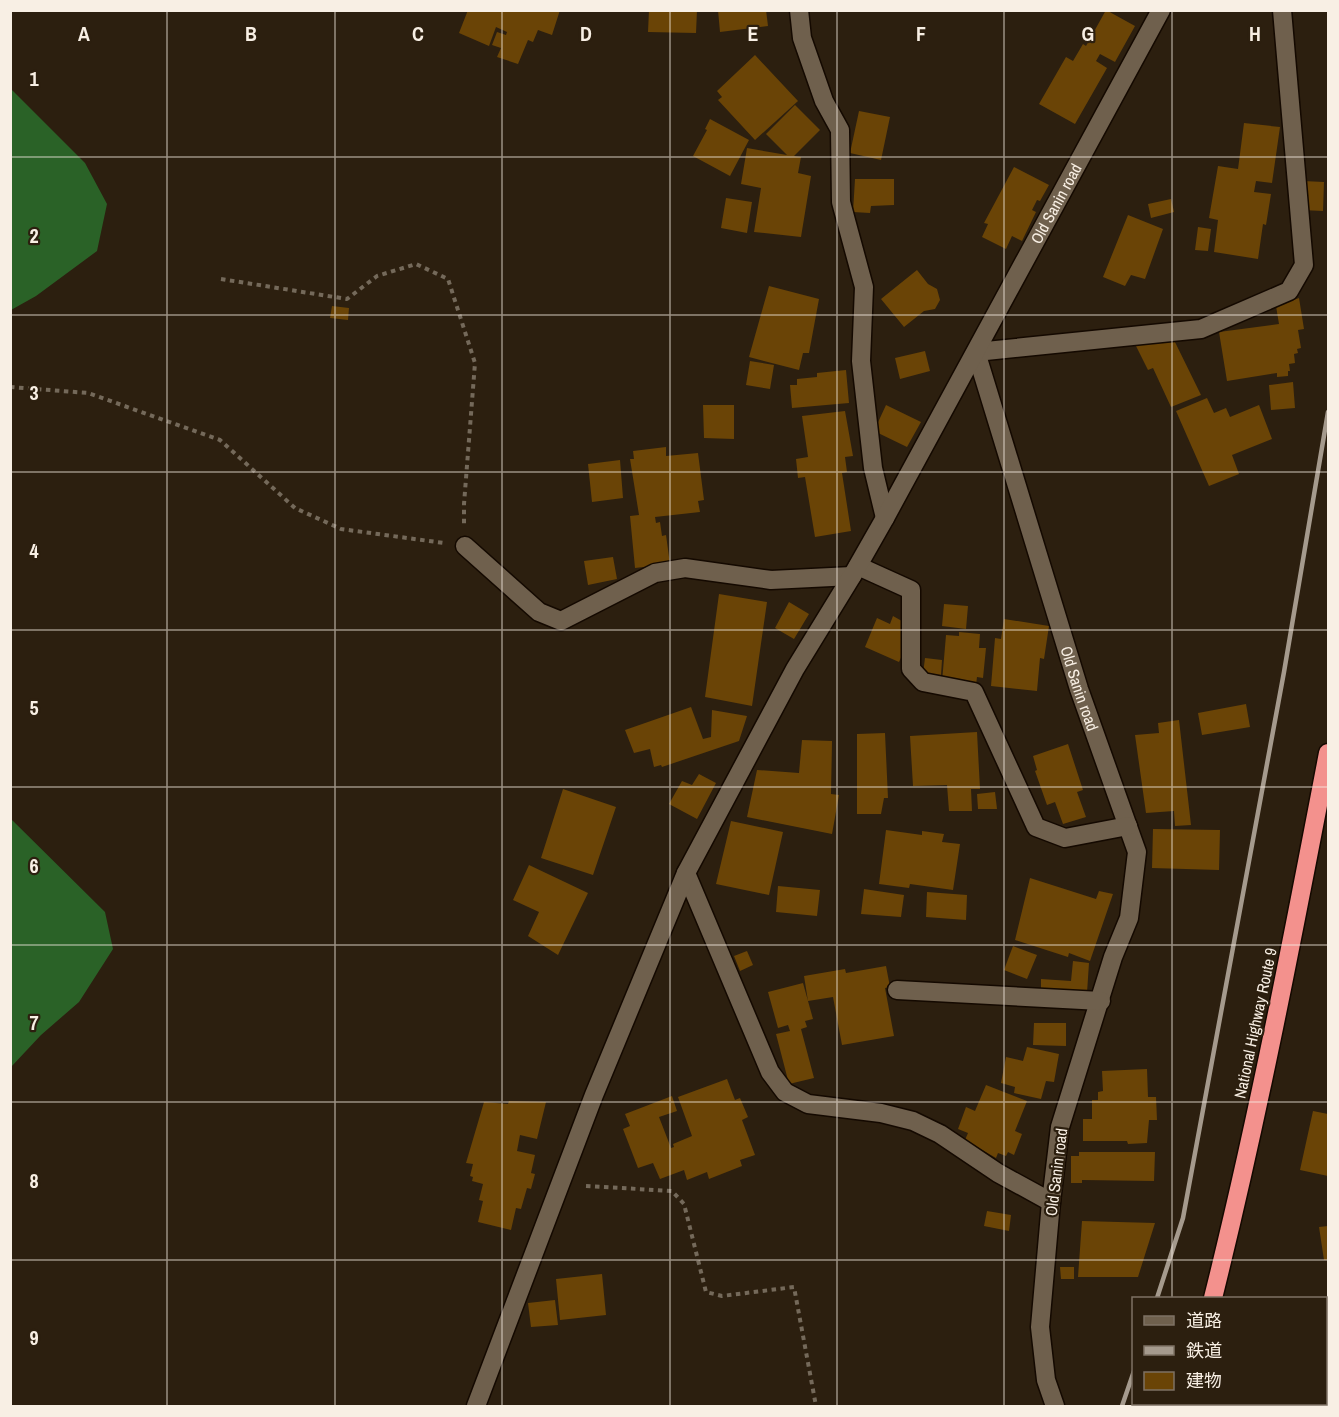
<svg xmlns="http://www.w3.org/2000/svg" width="1339" height="1417" viewBox="0 0 1339 1417" font-family="'Archivo Narrow','Noto Sans JP',sans-serif">
<style>
.forest{fill:#2a6227}
.building{fill:#6a4406}
.lines{fill:none;stroke-linecap:round;stroke-linejoin:round}
.street-casing{stroke:#140900;stroke-width:21}
.highway-casing{stroke:#140900;stroke-width:21}
.path{stroke:#74695a;stroke-width:4;stroke-dasharray:4.5 4.5;stroke-linecap:butt}
.street{stroke:#6f604d;stroke-width:18}
.highway{stroke:#f3918d;stroke-width:18}
.rail{stroke:#a59a8d;stroke-width:4.5}
.grid{fill:none;stroke:#f8efe4;stroke-width:1.5;stroke-opacity:0.55}
.labels{text-anchor:middle;dominant-baseline:central;stroke-width:4.5;stroke-linejoin:round;paint-order:stroke}
.street-label{font-size:16px;fill:#f8efe4;stroke:#2c1f0f}
.grid-label{font-size:20px;text-anchor:middle;font-weight:bold;fill:#f8efe4;stroke:#2c1f0f;stroke-width:4.5;stroke-linejoin:round;paint-order:stroke}
</style>
<rect width="100%" height="100%" fill="#2c1f0f"/>
<path class="forest" d="M11,89L85,163L107,204L97,251L36,296L11,310Z
M10,818L105,912L113,949L79,1002L41,1035L11,1067Z"/>
<path class="building" d="M468,10H560L552,35L538,30L533,42L528,40L518,64L497,57L501,48L492,45L497,32L506,35L507,32L496,27L489,46L459,33Z
M649,10H697L696,33L648,32Z
M718,10H766L768,26L720,32Z
M1106,10L1135,26L1115,62L1100,54L1096,61L1107,68L1075,124L1039,104L1066,57L1073,61L1083,44L1086,46Z
M755,55L798,101L755,140L718,100L722,97L717,91Z
M795,105L820,130L794,156L801,157L798,173L811,176L801,237L754,232L761,188L741,184L747,148L787,155L766,134Z
M859,111L890,117L881,160L850,153Z
M710,119L749,140L730,176L693,156L707,130L705,129Z
M1244,123L1280,127L1272,183L1256,181L1254,192L1271,194L1266,225L1263,224L1258,259L1214,252L1218,220L1209,218L1218,166L1238,169Z
M1014,167L1049,185L1040,201L1037,200L1032,210L1036,212L1022,241L1012,236L1006,249L982,237L988,224L984,223Z
M855,179H894V205L871,206L870,213L853,212Z
M1303,181L1324,182L1323,211L1302,210Z
M726,198L752,202L747,233L721,228Z
M1171,199L1174,212L1151,218L1148,204Z
M1128,215L1163,229L1145,279L1131,275L1125,286L1103,277Z
M1198,227L1211,229L1208,251L1195,250Z
M917,270L928,284L937,289L940,300L935,309L924,311L904,327L881,299Z
M769,286L819,299L809,353H803L799,370L749,357Z
M1299,298L1304,329L1298,330L1301,348L1297,349L1298,353L1294,354L1295,363L1289,364L1290,371H1288V376L1277,377V373L1227,381L1219,332L1279,324L1276,306Z
M332,306L349,308L348,320L330,318Z
M1173,338L1201,395L1171,407L1153,368L1148,370L1136,346Z
M925,351L930,371L900,379L895,358Z
M750,361L774,365L770,389L746,385Z
M846,370L849,403L792,408L790,385H797V379L817,377V373Z
M1293,382L1295,408L1271,410L1269,385Z
M1207,398L1214,413L1226,408L1230,417L1259,405L1272,439L1232,455L1239,474L1209,486L1176,411Z
M703,405H734V439L704,438Z
M886,405L921,422L907,447L874,431Z
M845,411L853,456L845,457L847,472L842,473L851,531L815,537L805,477L798,478L796,459L808,457L802,416Z
M666,447V456L698,453L704,500L698,501L700,512L655,517L656,523L660,522L662,536L666,535L670,564L635,568L630,516L639,515L630,459H634L633,451Z
M620,460L623,498L592,502L588,464Z
M613,557L617,579L588,585L584,561Z
M719,594L767,602L752,706L705,697Z
M789,602L809,614L794,639L775,628Z
M944,604L968,606L966,629L942,626Z
M893,616L909,625L910,638L899,662L865,647L877,618L890,624Z
M1004,619L1049,626L1044,659L1040,658L1037,691L991,686L995,638L1001,639Z
M959,632L980,634L979,648H986L983,678L977,677L976,685L942,682L946,635L959,636Z
M925,658L942,660L941,675L923,674Z
M1246,704L1250,727L1202,735L1198,713Z
M691,707L703,739L711,737L712,710L747,716L739,741L662,767L661,765L654,767L650,749L634,753L625,730Z
M1179,720L1191,825L1175,826L1174,811L1146,813L1135,735L1159,733L1158,723Z
M977,732L980,789H971L972,811H949L947,785L913,786L910,736Z
M885,733L888,798H884L881,814H857V734Z
M802,740L832,741L831,794L839,795L832,834L747,817L757,770L799,773Z
M1068,744L1083,790L1077,792L1086,817L1063,824L1055,802L1047,805L1035,771L1037,770L1033,756Z
M699,774L716,783L697,819L669,804L682,781L692,785Z
M563,789L616,807L593,875L541,858Z
M995,792L997,809H978L977,794Z
M731,821L783,832L769,895L716,884Z
M1153,829L1220,830L1219,870L1152,868Z
M886,830L922,835V831L944,834L942,842L960,844L953,890L910,884L909,888L879,884Z
M529,865L588,893L558,955L528,936L539,912L513,900Z
M1030,878L1096,899L1099,891L1113,894L1090,961L1069,953L1068,957L1015,940Z
M778,886L820,890L817,916L776,912Z
M864,889L904,895L901,917L861,914Z
M927,892L967,895L966,920L926,917Z
M1013,946L1037,955L1027,979L1004,970Z
M747,951L753,965L740,971L734,956Z
M1073,961L1089,963L1087,993L1041,989V979L1071,981Z
M886,966L890,987L885,988L894,1036L842,1045L833,997L808,1001L804,976L845,969L846,973Z
M803,983L813,1019L805,1021L807,1027L801,1029L814,1078L789,1084L776,1034L790,1031L788,1025L778,1028L768,992Z
M1034,1023H1066V1046L1033,1045Z
M1027,1047L1059,1054L1054,1082L1046,1081L1041,1099L1014,1093L1015,1087L1001,1083L1006,1057L1023,1061Z
M1147,1069L1148,1097H1156L1157,1120H1149L1147,1143L1128,1144L1127,1141H1083V1119H1092V1100H1098V1092L1103,1091L1102,1071Z
M727,1079L735,1100L740,1098L748,1117L742,1120L755,1155L740,1160L742,1166L709,1179L707,1172L687,1180L684,1170L660,1179L653,1163L638,1168L623,1129L630,1126L625,1114L672,1096L677,1111L659,1117L671,1148L674,1147L673,1144L692,1136L678,1097Z
M986,1085L1027,1101L1015,1131L1022,1134L1014,1155L1008,1152L1006,1156L998,1153L996,1158L965,1140L968,1133L958,1129L966,1107L975,1111Z
M509,1101L546,1102L537,1139L520,1135L517,1151L535,1155L531,1173L535,1174L531,1189L527,1188L521,1209L516,1208L511,1230L478,1222L483,1201L479,1200L483,1184L472,1181L473,1177L470,1176L473,1164L466,1163L484,1102L508,1104Z
M1313,1111L1328,1114V1176L1300,1170Z
M1079,1152H1155L1154,1181L1082,1180V1183H1071V1156H1079Z
M987,1211L1011,1215L1009,1231L984,1226Z
M1082,1221L1155,1223L1138,1277H1078Z
M1328,1226V1260H1324L1319,1227Z
M1060,1267H1074V1279H1061Z
M602,1274L606,1315L560,1320L556,1279Z
M555,1300L558,1325L531,1327L528,1303Z
M1326,1392L1328,1393V1397L1325,1406H1261L1262,1404H1326Z"/>
<g class="lines">
<g class="street-casing">
<g id="street">
<path d="M799,10L802,38L824,101L840,130L841,202L864,287L861,361L873,468L885,518"/>
<path id="s1" d="M976,352L1079,689L1137,852L1129,918L1113,957L1060,1127L1051,1202L1040,1327L1046,1380L1055,1406"/>
<path d="M976,352L1201,329L1289,291L1304,265L1282,10"/>
<path d="M465,546L539,612L561,621L655,573L685,568L771,580L852,576"/>
<path d="M858,566L911,590V669L923,682L974,692L1036,827L1065,838L1128,826"/>
<path d="M686,873L770,1072L785,1092L808,1104L881,1113L913,1121L940,1134L998,1173L1051,1202"/>
<path d="M897,990L1101,1001"/>
<path id="s2" d="M476,1406L594,1095L686,873L795,669L852,576L885,518L1161,10"/>
</g>
</g>
<g class="highway-casing">
<path id="highway" d="M1213,1298C1258,1118 1293,936 1328,753
M1183,1406L1184,1404"/>
</g>
<path class="path" d="M221,279L347,299L377,276L416,264L448,279L475,363L464,504V524
M10,387L88,393L220,440L295,508L341,529L444,543
M586,1186L672,1191L684,1204L706,1292L722,1296L794,1287L816,1406"/>
<use href="#street" class="street"/>
<use href="#highway" class="highway"/>
<path class="rail" d="M1157,1298L1183,1218L1284,672L1328,412
M1122,1406L1134,1371"/>
</g>
<path class="grid" d="M167,10V1406M335,10V1406M502,10V1406M670,10V1406M837,10V1406M1004,10V1406M1172,10V1298M10,157H1328M10,315H1328M10,472H1328M10,630H1328M10,787H1328M10,945H1328M10,1102H1328M10,1260H1328M1172,1404V1406"/>
<g class="labels">
<g class="street-label">
<text stroke="none"><textPath href="#s2" startOffset="1338">Old Sanin road</textPath></text>
<text stroke="none"><textPath href="#s1" startOffset="352">Old Sanin road</textPath></text>
<text transform="translate(1255 1023) rotate(-78)">National Highway Route 9</text>
<text transform="translate(1056 1172) rotate(-83)">Old Sanin road</text>
</g>
</g>
<g class="grid-label">
<text x="84" y="41">A</text>
<text x="251" y="41">B</text>
<text x="418" y="41">C</text>
<text x="586" y="41">D</text>
<text x="753" y="41">E</text>
<text x="921" y="41">F</text>
<text x="1088" y="41">G</text>
<text x="1255" y="41">H</text>
<text x="34" y="86">1</text>
<text x="34" y="243">2</text>
<text x="34" y="400">3</text>
<text x="34" y="558">4</text>
<text x="34" y="715">5</text>
<text x="34" y="873">6</text>
<text x="34" y="1030">7</text>
<text x="34" y="1188">8</text>
<text x="34" y="1345">9</text>
</g>
<rect width="1339" height="1417" fill="none" stroke="#f8efe4" stroke-width="24"/>
<rect x="1132" y="1297" width="195" height="108" fill="#2c1f0f" stroke="#7e7264" stroke-width="1.5"/>
<rect x="1144" y="1316" width="30" height="9" fill="#6f604d" stroke="#7e7264" stroke-width="1.5"/>
<text x="1186" y="1327" font-size="18" fill="#f8efe4">道路</text>
<rect x="1144" y="1346" width="30" height="9" fill="#a59a8d" stroke="#7e7264" stroke-width="1.5"/>
<text x="1186" y="1357" font-size="18" fill="#f8efe4">鉄道</text>
<rect x="1144" y="1372" width="30" height="18" fill="#6a4406" stroke="#7e7264" stroke-width="1.5"/>
<text x="1186" y="1387" font-size="18" fill="#f8efe4">建物</text>
</svg>
